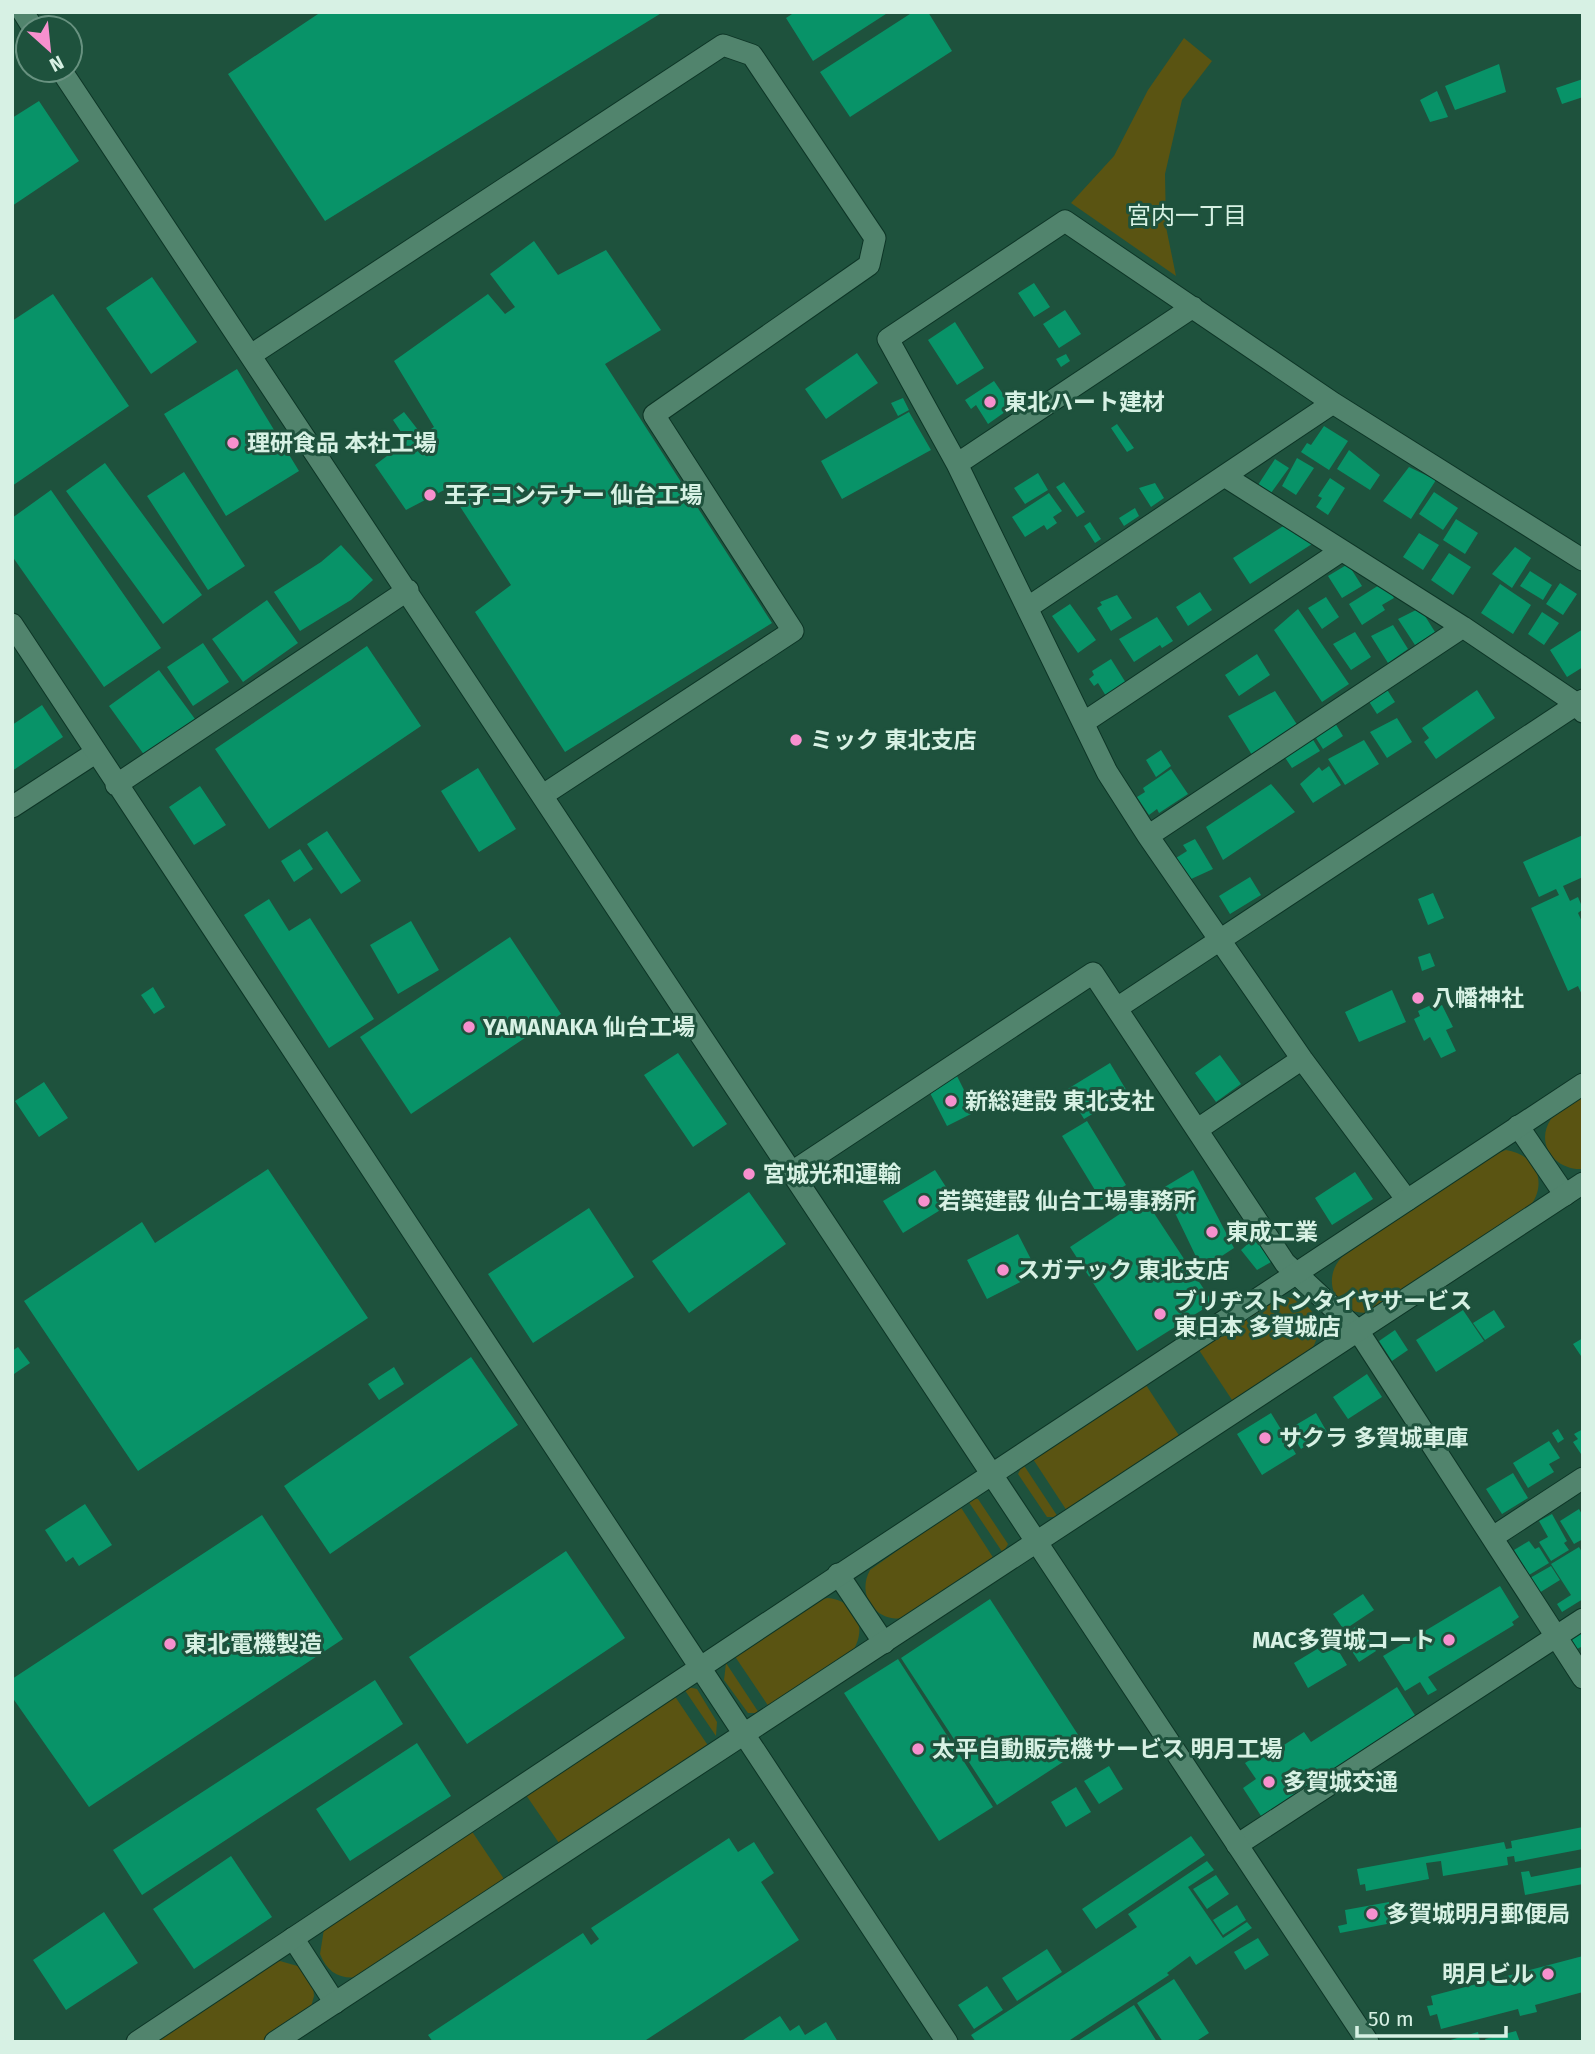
<svg xmlns="http://www.w3.org/2000/svg" width="1595" height="2054" viewBox="0 0 1595 2054" font-family="'Fira Sans','Noto Sans JP',sans-serif">
<style>
.green{fill:#5a5412}
.building{fill:#089368}
.lines{fill:none;stroke-linecap:round;stroke-linejoin:round}
.minor-casing{stroke:#0d3526;stroke-width:23}
.tertiary-casing{stroke:#0d3526;stroke-width:23}
.minor{stroke:#51846d;stroke-width:21}
.tertiary{stroke:#51846d;stroke-width:21}
.poi-dot{fill:#f790ce;stroke:#1e523d;stroke-width:2.5}
.labels{text-anchor:middle;dominant-baseline:central;stroke-width:6;stroke-linejoin:round;paint-order:stroke}
.poi-label{font-size:23px;font-weight:bold;fill:#d7f1e4;stroke:#1e523d;text-anchor:start}
.neighbourhood-label{font-size:24px;fill:#d7f1e4;stroke:#1e523d}
</style>
<rect width="100%" height="100%" fill="#1e523d"/>
<path class="green" d="M1184,38L1212,61L1182,100L1165,174L1166,227L1176,276L1071,203L1114,156L1148,90Z
M1583,1095V1169C1556,1171 1534,1144 1551,1119C1558,1109 1572,1102 1583,1095Z
M1506,1150C1535,1154 1548,1181 1531,1205L1371,1312C1338,1318 1319,1281 1342,1257L1486,1158Z
M1285,1297C1315,1301 1327,1328 1310,1352L1234,1403L1199,1350L1274,1300Z
M1146,1385L1180,1437L1067,1511L1033,1459Z
M1023,1464L1058,1517H1047L1018,1474Z
M972,1498L978,1499L1008,1544L1003,1553L968,1501Z
M960,1506L994,1559L905,1618C876,1623 856,1595 870,1570Z
M828,1598C857,1601 868,1629 852,1652L769,1707L734,1655L817,1600Z
M726,1663L759,1713H748L724,1680Z
M688,1687L697,1689L717,1722L716,1736L684,1689Z
M674,1695L709,1747L561,1846L526,1795Z
M471,1830L506,1882L359,1977C340,1980 327,1972 320,1954L324,1929Z
M280,1961L301,1967L313,1985L314,1996L311,2007L265,2042H149L269,1963Z"/>
<path class="building" d="M321,12H663L325,221L228,74Z
M795,12H889L813,61L786,18Z
M913,12H928L952,51L850,117L820,72Z
M1499,64L1506,92L1455,110L1445,86Z
M1583,79V97L1562,104L1556,88Z
M1437,91L1448,117L1430,122L1420,100Z
M39,101L79,161L12,206V118Z
M534,241L558,275L606,250L661,330L605,364L772,623L565,752L475,612L511,585L448,488L406,510L375,465L407,441L393,420L404,412L422,435L434,427L394,361L488,294L505,314L515,307L490,274Z
M152,277L197,342L151,374L106,308Z
M1034,283L1050,307L1034,317L1018,293Z
M53,294L129,406L12,486V321Z
M1065,310L1081,334L1059,348L1043,324Z
M955,322L984,368L957,385L928,340Z
M857,353L878,383L826,419L805,389Z
M1066,354L1070,361L1061,367L1056,359Z
M237,369L299,471L226,516L164,414Z
M994,381L1012,407L988,424L976,405L971,409L965,400Z
M903,398L909,410L898,416L891,403Z
M909,412L931,450L842,499L821,461Z
M1117,424L1134,448L1127,452L1111,428Z
M1324,426L1348,441L1329,470L1301,452L1307,443L1311,445Z
M1349,450L1380,475L1370,490L1337,469Z
M1297,458L1314,468L1296,495L1282,486Z
M1275,459L1289,468L1271,493L1258,485Z
M105,463L202,595L163,624L66,491Z
M1409,467L1436,480L1411,519L1383,501Z
M184,472L245,566L208,590L147,496Z
M1038,473L1048,490L1025,504L1014,488Z
M1330,478L1345,488L1328,515L1316,507L1322,498L1318,496Z
M1064,482L1085,512L1077,517L1056,487Z
M1155,483L1164,498L1151,507L1139,488Z
M51,490L161,648L104,687L12,556V518Z
M1434,492L1458,508L1443,530L1419,514Z
M1049,493L1062,511L1053,517L1057,523L1047,530L1044,525L1025,537L1012,517Z
M1135,508L1139,516L1124,526L1119,518Z
M1456,519L1478,533L1465,554L1443,540Z
M1090,522L1101,539L1095,543L1084,526Z
M1288,523L1296,535L1303,530L1312,544L1250,584L1233,558Z
M1419,533L1439,545L1423,570L1403,557Z
M341,545L373,580L351,600L300,631L274,592L321,562Z
M1515,547L1531,558L1512,588L1492,574Z
M1449,553L1471,567L1453,595L1431,580Z
M1348,564L1362,586L1342,598L1328,576Z
M1530,571L1552,585L1543,600L1520,586Z
M1384,582L1394,598L1382,605L1385,610L1362,625L1349,604Z
M1560,583L1577,594L1563,615L1546,604Z
M1500,584L1531,605L1513,634L1481,613Z
M1200,592L1212,610L1188,626L1176,607Z
M1117,595L1132,618L1111,631L1097,608L1102,605L1100,602Z
M1326,597L1339,617L1322,629L1308,608Z
M267,600L298,643L243,682L212,639Z
M1070,604L1096,640L1078,653L1052,616Z
M1420,608L1435,632L1415,645L1398,619Z
M1298,609L1349,684L1322,702L1274,630Z
M1542,612L1559,623L1544,645L1528,634Z
M1157,617L1173,641L1162,648L1160,645L1134,662L1119,639Z
M1393,625L1408,649L1388,663L1371,636Z
M1583,629V667L1567,677L1550,650Z
M1355,632L1371,657L1351,670L1333,644Z
M203,643L229,682L193,706L167,667Z
M367,646L421,726L269,829L215,749Z
M1257,654L1270,675L1239,696L1225,675Z
M1111,659L1126,683L1106,696L1098,683L1094,686L1089,679L1094,675L1092,671Z
M159,670L195,719L145,756L109,706Z
M1386,688L1395,702L1377,714L1368,700Z
M1477,690L1495,718L1436,759L1424,742L1429,738L1422,728Z
M1275,691L1298,726L1252,755L1228,716Z
M42,705L63,737L12,771V725Z
M1397,718L1412,742L1387,758L1370,732Z
M1335,723L1343,736L1323,749L1314,735Z
M1312,738L1320,751L1292,768L1284,756Z
M1364,740L1379,764L1345,785L1328,759Z
M1161,750L1171,766L1156,777L1146,760Z
M1329,766L1341,785L1313,803L1300,784L1319,767L1322,771Z
M478,768L516,829L479,852L441,791Z
M1171,769L1188,794L1159,813L1157,809L1149,815L1137,797L1145,792L1143,788Z
M1271,784L1295,812L1223,860L1206,827Z
M200,786L226,825L194,845L169,807Z
M327,831L361,881L341,894L307,844Z
M1583,835V877L1563,886L1570,901L1578,897L1583,909L1578,913L1583,924V997L1578,986L1568,991L1531,908L1559,895L1556,889L1539,897L1523,862Z
M1195,839L1213,869L1189,880L1176,858L1187,851L1183,845Z
M300,849L313,869L294,882L281,861Z
M1250,877L1261,895L1230,914L1219,896Z
M1433,893L1444,918L1428,925L1418,899Z
M269,899L289,931L310,918L374,1019L329,1048L244,915Z
M411,921L439,970L398,994L370,945Z
M510,937L561,1014L411,1114L360,1037Z
M1430,953L1435,966L1422,971L1418,957Z
M153,987L165,1007L154,1014L141,995Z
M1392,990L1406,1022L1359,1042L1345,1012Z
M1433,1004L1435,1008L1442,1005L1453,1027L1446,1030L1456,1051L1441,1058L1430,1037L1424,1041L1414,1019L1420,1016L1418,1011Z
M678,1053L727,1124L693,1147L644,1075Z
M1220,1055L1241,1084L1216,1102L1195,1073Z
M1110,1063L1128,1093L1084,1119L1066,1090Z
M957,1076L975,1112L947,1126L929,1091Z
M44,1082L68,1118L39,1137L15,1101Z
M1087,1121L1126,1185L1101,1200L1062,1136Z
M268,1169L368,1318L138,1471L24,1301L142,1222L155,1243Z
M935,1170L955,1201L903,1233L883,1201Z
M1193,1170L1234,1248L1202,1269L1163,1188Z
M1355,1172L1373,1199L1332,1225L1315,1198Z
M749,1192L786,1244L689,1313L652,1261Z
M1144,1198L1213,1303L1137,1351L1070,1247Z
M589,1208L634,1277L533,1343L488,1274Z
M1018,1234L1038,1273L987,1299L967,1260Z
M1257,1236L1273,1261L1257,1270L1241,1250Z
M1463,1310L1484,1341L1436,1372L1416,1340Z
M1494,1310L1505,1327L1485,1340L1473,1323Z
M1395,1330L1408,1350L1392,1361L1379,1341Z
M1583,1338V1359L1573,1344Z
M18,1347L30,1363L14,1374L12,1351Z
M471,1357L518,1425L330,1554L284,1486Z
M394,1367L404,1384L379,1400L368,1384Z
M1367,1374L1382,1397L1348,1419L1333,1397Z
M1271,1413L1296,1454L1262,1475L1237,1434Z
M1316,1413L1327,1432L1301,1449L1289,1429Z
M1558,1429L1564,1439L1558,1443L1552,1433Z
M1583,1429V1457L1573,1442L1578,1439L1574,1434Z
M1549,1441L1560,1458L1549,1464L1554,1472L1528,1488L1513,1463Z
M1513,1473L1528,1498L1502,1514L1486,1489Z
M85,1504L112,1545L79,1566L73,1557L66,1562L45,1530Z
M1579,1509L1583,1516V1539L1574,1544L1560,1521Z
M1552,1514L1567,1541L1564,1543L1569,1550L1551,1561L1539,1542L1548,1537L1539,1521Z
M262,1515L343,1639L89,1807L12,1697V1679Z
M1529,1541L1535,1549L1539,1547L1549,1563L1529,1575L1514,1550Z
M1579,1547L1583,1554V1599L1562,1612L1557,1604L1571,1595L1551,1564Z
M566,1551L625,1638L467,1744L409,1657Z
M1551,1566L1560,1580L1539,1593L1530,1578Z
M1500,1586L1519,1617L1512,1622L1514,1625L1428,1677L1437,1690L1428,1695L1420,1682L1405,1691L1383,1656Z
M1363,1594L1374,1610L1344,1630L1333,1614Z
M990,1599L1086,1747L997,1805L901,1658Z
M1358,1625L1376,1651L1359,1662L1342,1636Z
M1583,1628V1646L1577,1649L1569,1635Z
M1332,1640L1347,1665L1308,1688L1294,1663Z
M898,1659L993,1807L939,1841L844,1693Z
M375,1680L403,1724L142,1895L113,1850Z
M1397,1687L1418,1720L1263,1819L1243,1788L1256,1779L1245,1763L1264,1751L1267,1756L1304,1732L1311,1742Z
M417,1743L451,1796L350,1861L316,1809Z
M1109,1766L1123,1789L1099,1804L1084,1781Z
M1076,1787L1091,1812L1066,1827L1051,1802Z
M1583,1827V1849L1515,1862L1514,1856L1507,1857L1508,1865L1443,1876L1441,1861L1426,1863L1429,1879L1366,1891L1365,1884L1360,1885L1357,1869L1504,1842L1506,1849L1512,1848L1511,1841Z
M1191,1836L1205,1855L1096,1929L1082,1909Z
M729,1838L738,1852L754,1842L774,1873L761,1882L799,1940L643,2042H433L428,2035L583,1933L591,1945L599,1939L591,1928Z
M231,1856L272,1917L194,1969L153,1909Z
M1207,1861L1214,1870L1188,1887L1223,1938L1247,1922L1252,1928L1196,1965L1190,1956L1167,1973L1169,1975L1067,2042H976L971,2035L1137,1927L1128,1914Z
M1583,1867V1884L1525,1895L1521,1872L1529,1871L1531,1877Z
M1216,1875L1229,1894L1207,1909L1193,1889Z
M1389,1902L1392,1923L1340,1933L1338,1926L1347,1924L1345,1910Z
M1412,1903L1414,1913L1405,1914L1403,1904Z
M1237,1905L1246,1920L1223,1935L1213,1920Z
M104,1912L138,1963L66,2010L33,1960Z
M1258,1938L1269,1955L1245,1970L1234,1952Z
M1047,1949L1062,1972L1017,2001L1002,1978Z
M1583,1956V1992L1535,2005L1537,2012L1520,2016L1518,2009L1441,2029L1437,2014L1430,2016L1427,2006L1433,2005L1431,1996Z
M1174,1979L1209,2033L1195,2042H1163L1137,2003Z
M987,1986L1003,2010L974,2029L958,2005Z
M1134,2005L1157,2042H1076Z
M780,2016L790,2031L799,2025L805,2035L826,2022L838,2042H740Z
M1516,2031L1520,2042H1486L1485,2039Z
M1478,2032L1480,2042H1447V2041Z"/>
<g class="lines">
<g class="minor-casing">
<path id="minor" d="M1193,307L957,464L888,339L1065,221L1333,403
M251,355L723,45L752,55L875,238L869,265L654,415L793,631L543,795
M957,464L1107,772L1148,836
M1226,477L1463,627
M1027,608L1333,403L1583,560
M1083,723L1341,551
M12,807L95,753
M1117,1008L1583,700
M1518,1126L1565,1195
M1198,1129L1302,1059
M792,1172L1093,973L1285,1263L1358,1331L1366,1343L1583,1678
M1407,1200L1302,1059L1148,836L1463,627L1577,704L1583,712
M1493,1537L1583,1478
M838,1574L884,1643
M1237,1845L1583,1619
M293,1938L335,2003"/>
</g>
<g class="tertiary-casing">
<path id="tertiary" d="M23,12L33,28
M61,70L1368,2042
M12,624L947,2042
M116,785L408,590
M137,2042C618,1721 1100,1402 1583,1084
M275,2042L1583,1183"/>
</g>
<use href="#minor" class="minor"/>
<use href="#tertiary" class="tertiary"/>
</g>
<g class="poi-dot">
<circle cx="990" cy="402" r="7"/>
<circle cx="233" cy="443" r="7"/>
<circle cx="430" cy="495" r="7"/>
<circle cx="796" cy="740" r="7"/>
<circle cx="1418" cy="998" r="7"/>
<circle cx="469" cy="1027" r="7"/>
<circle cx="951" cy="1101" r="7"/>
<circle cx="749" cy="1174" r="7"/>
<circle cx="924" cy="1201" r="7"/>
<circle cx="1212" cy="1232" r="7"/>
<circle cx="1003" cy="1270" r="7"/>
<circle cx="1160" cy="1314" r="7"/>
<circle cx="1265" cy="1438" r="7"/>
<circle cx="1449" cy="1640" r="7"/>
<circle cx="170" cy="1644" r="7"/>
<circle cx="918" cy="1749" r="7"/>
<circle cx="1269" cy="1782" r="7"/>
<circle cx="1372" cy="1914" r="7"/>
<circle cx="1548" cy="1974" r="7"/>
</g>
<g class="labels">
<g class="poi-label">
<text x="1004" y="402">東北ハート建材</text>
<text x="247" y="443">理研食品 本社工場</text>
<text x="444" y="495">王子コンテナー 仙台工場</text>
<text x="810" y="740">ミック 東北支店</text>
<text x="1432" y="998">八幡神社</text>
<text x="483" y="1027">YAMANAKA 仙台工場</text>
<text x="965" y="1101">新総建設 東北支社</text>
<text x="763" y="1174">宮城光和運輸</text>
<text x="938" y="1201">若築建設 仙台工場事務所</text>
<text x="1226" y="1232">東成工業</text>
<text x="1017" y="1270">スガテック 東北支店</text>
<text x="1174" y="1301">ブリヂストンタイヤサービス<tspan x="1174" dy="26">東日本 多賀城店</tspan></text>
<text x="1279" y="1438">サクラ 多賀城車庫</text>
<text x="1435" y="1640" text-anchor="end">MAC多賀城コート</text>
<text x="184" y="1644">東北電機製造</text>
<text x="932" y="1749">太平自動販売機サービス 明月工場</text>
<text x="1283" y="1782">多賀城交通</text>
<text x="1386" y="1914">多賀城明月郵便局</text>
<text x="1534" y="1974" text-anchor="end">明月ビル</text>
</g>
<g class="neighbourhood-label">
<text x="1187" y="216">宮内一丁目</text>
</g>
</g>
<rect width="1595" height="2054" fill="none" stroke="#d7f1e4" stroke-width="28"/>
<g transform="translate(49 49) rotate(153)"><circle r="33" fill="#1e523d" stroke="#689280" stroke-width="2"/>
<path d="M0-5L12 26L0 18L-12 26Z" fill="#f790ce"/>
<text y="-10" font-size="19" font-weight="bold" text-anchor="middle" fill="#d7f1e4">N</text>
</g>
<path d="M1357 2026v10h149v-10" fill="none" stroke="#d7f1e4" stroke-width="3.5"/>
<text x="1368" y="2026" font-size="21" fill="#d7f1e4" stroke="#1e523d" stroke-width="5" paint-order="stroke">50 m</text>
</svg>
